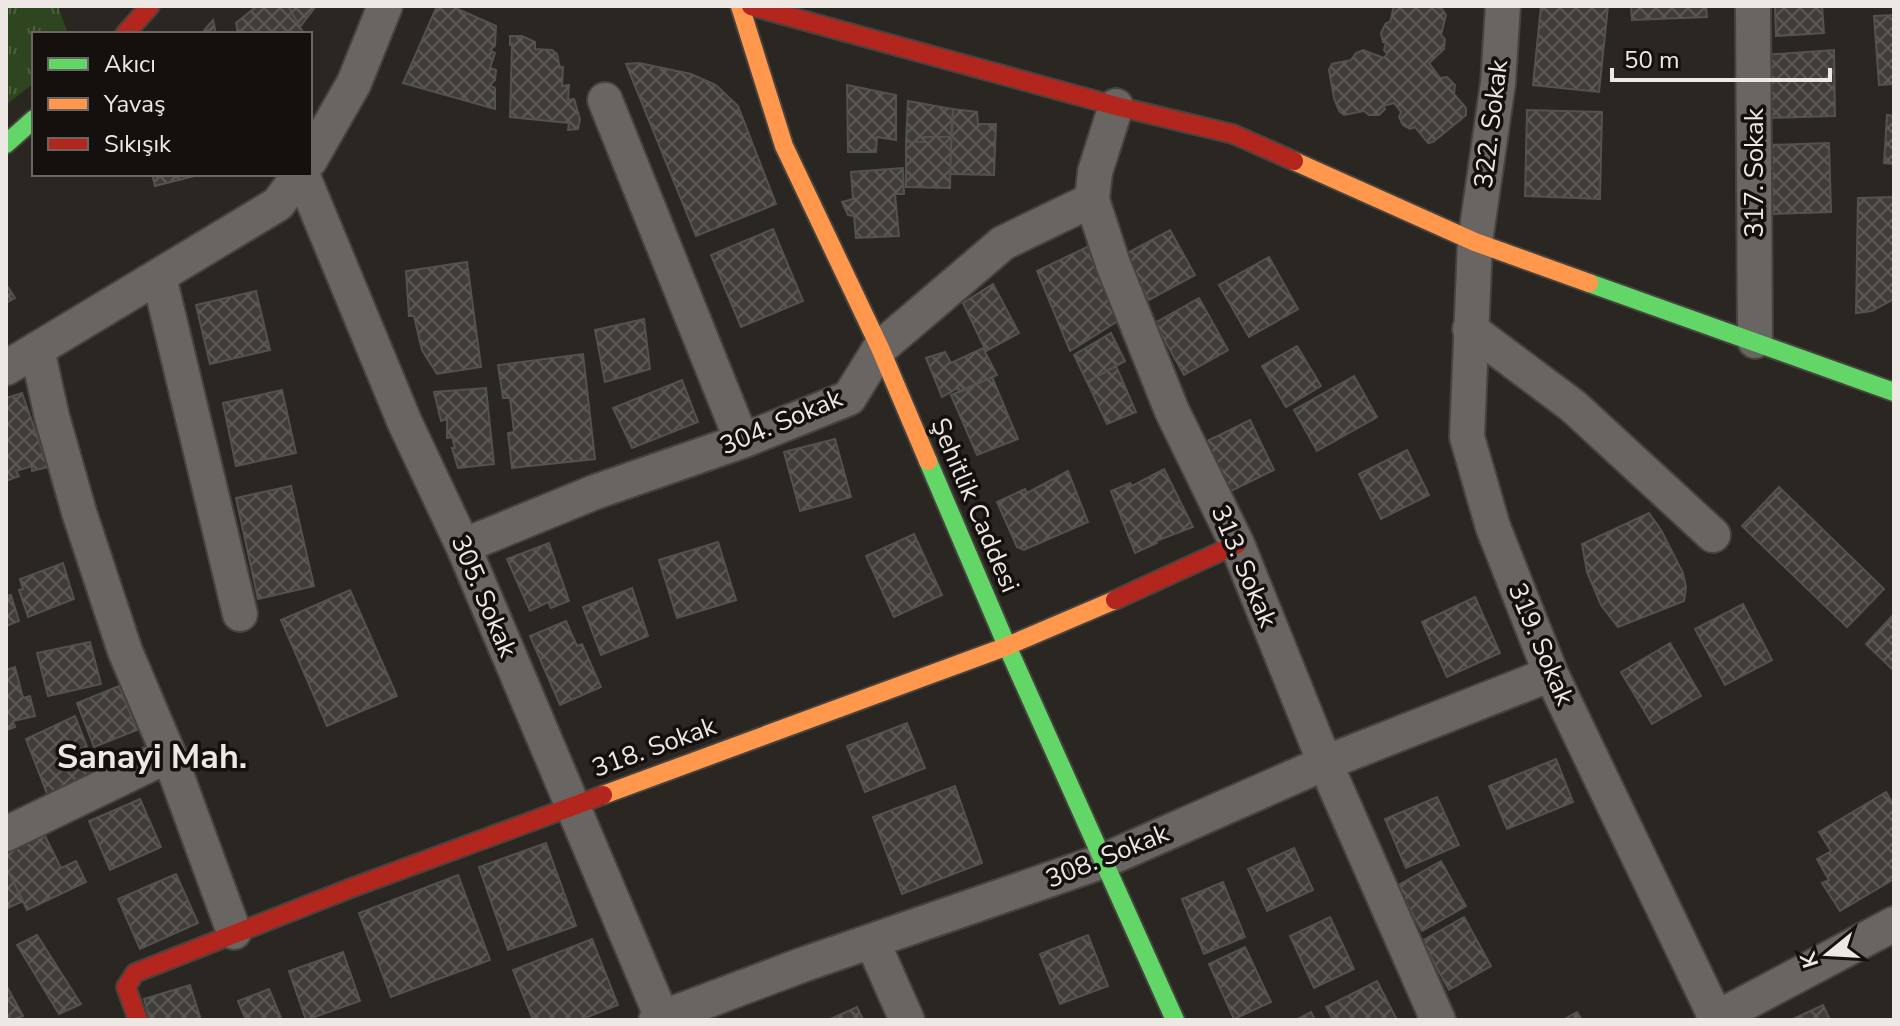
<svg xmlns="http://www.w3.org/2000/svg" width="1900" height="1026" viewBox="0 0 1900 1026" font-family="'Nunito Sans',sans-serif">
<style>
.grass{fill:url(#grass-tufts)}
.building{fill:url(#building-cross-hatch);stroke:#54524e;stroke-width:2}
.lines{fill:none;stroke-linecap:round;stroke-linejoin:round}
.street-casing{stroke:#46433f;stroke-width:38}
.fast-casing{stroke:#46433f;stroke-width:22}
.slow-casing{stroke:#46433f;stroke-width:22}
.jam-casing{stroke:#46433f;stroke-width:22}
.street{stroke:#686562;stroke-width:34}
.fast{stroke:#63d668;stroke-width:18}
.slow{stroke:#ff974d;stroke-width:18}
.jam{stroke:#b3261e;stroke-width:18}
.labels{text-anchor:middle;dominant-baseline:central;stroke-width:7;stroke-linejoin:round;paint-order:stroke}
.street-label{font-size:26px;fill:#ede8e3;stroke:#14100d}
.district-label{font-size:34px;font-weight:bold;fill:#ede8e3;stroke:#14100d}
</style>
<defs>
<pattern id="grass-tufts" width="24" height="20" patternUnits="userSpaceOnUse" patternTransform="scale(2)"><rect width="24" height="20" fill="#2f4520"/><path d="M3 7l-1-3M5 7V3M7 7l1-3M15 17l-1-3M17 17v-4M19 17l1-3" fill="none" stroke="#4d6040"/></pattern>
<pattern id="building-cross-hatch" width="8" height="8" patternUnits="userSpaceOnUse" patternTransform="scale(2)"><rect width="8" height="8" fill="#403d39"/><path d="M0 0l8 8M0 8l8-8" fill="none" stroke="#5c5956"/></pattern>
</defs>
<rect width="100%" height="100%" fill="#2a2722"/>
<path class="grass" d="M6,6H58L68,34H34V83L6,105Z"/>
<path class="building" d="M257,6H288L304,34H238L236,23Z
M288,6H316L300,27Z
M437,6H451L496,26L495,46L490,50L495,53L490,68L496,70L495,80L490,85L495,88V109L403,83Z
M1394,6H1432L1442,9L1446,15L1441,35L1445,39L1444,49L1429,63L1440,78L1447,77L1455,85L1454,94L1466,108V115L1433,142L1428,143L1415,127L1410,129L1403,125L1399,117L1401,112L1394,103L1383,106L1385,109L1379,115H1369L1364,111L1344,115L1339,111L1334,98L1329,70L1332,64L1351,60L1356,53L1363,50L1384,58L1387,54L1384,50L1386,43L1383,42L1381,33L1386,23L1390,22Z
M1541,6H1608L1599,92L1533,85Z
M1631,6H1706L1707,17L1632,20Z
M1775,6H1822L1824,33L1776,36Z
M1894,15V84L1879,85L1874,16Z
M213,20L216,34H201Z
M510,36H522L535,42V49L552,50L557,54L560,68L563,67L562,86L569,85L568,100L574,99L580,119L578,129L568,130L569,123L510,117L512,44L510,45Z
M1834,50L1835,116L1765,118L1763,55Z
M639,63L691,74L716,85L738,106L776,204L696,236L626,64Z
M847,85L896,95V140L877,137L876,152H848Z
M908,101L953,109L951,137H924V142H906Z
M953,109L977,112L978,124H996L994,175L950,174Z
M1527,110L1602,112L1600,199L1525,196Z
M1887,115L1894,116V164L1884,163Z
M924,137H951L950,188L906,187V142H924Z
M1829,143L1831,212L1770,214L1768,145Z
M903,168L904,194H895L899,236L856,238L854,216L848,215L842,202L853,199L851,172Z
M152,174H202L155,186Z
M1894,197V299L1872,311L1856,313L1858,198Z
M773,229L803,301L741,327L711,255Z
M1170,230L1195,275L1149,300L1124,255Z
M1089,246L1121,319L1070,351L1037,271Z
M1269,257L1298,309L1249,337L1219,285Z
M467,262L481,367L437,374L422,350L414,316H409L406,271Z
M6,284L15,298L6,303Z
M993,284L1019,333L986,351L963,303Z
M256,291L270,350L210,364L196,305Z
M1199,298L1228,350L1184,375L1155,323Z
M644,319L650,369L605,382L595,330Z
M1111,333L1125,361L1087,382L1074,355Z
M1297,346L1321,386L1286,407L1262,366Z
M983,348L997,375L960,392L958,388L942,397L926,358L945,352L951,363Z
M583,354L595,459L512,468L508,433L514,432L510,398H503L498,365Z
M1116,366L1136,412L1107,424L1087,382Z
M1354,376L1377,417L1317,451L1294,410Z
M992,377L1018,439L977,455L951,395Z
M682,380L698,422L632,448L613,408Z
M486,388L494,464L458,468L452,448H455L452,437L447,438V419L441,421L434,392Z
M282,390L296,453L236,466L223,403Z
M22,393L48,467L32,471V466L16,471L19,476L6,481V398Z
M1250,420L1274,470L1225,494L1201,444Z
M835,439L851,497L800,511L784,452Z
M1407,450L1429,495L1381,519L1359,474Z
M1164,469L1193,527L1156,541L1157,543L1135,553L1111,491L1130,483L1132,486Z
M1068,471L1088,522L1024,550L1017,547L997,502L1025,489L1027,493Z
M291,486L314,586L258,599L236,498Z
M1779,487L1884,589L1847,627L1742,526Z
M1649,513L1661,530L1683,573L1686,587L1684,601L1618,627L1601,605L1587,572L1582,544Z
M914,534L942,595L894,617L866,556Z
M718,542L736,600L677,618L659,560Z
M549,543L569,601L551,608L548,602L530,611L507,559Z
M63,563L74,599L28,617L19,590L23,589L20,579Z
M632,588L648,636L601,655L583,607Z
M350,590L397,696L327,726L281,620Z
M11,595L19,621L6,626V596Z
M1475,597L1500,653L1447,677L1422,622Z
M1743,604L1772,660L1725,685L1695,629Z
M1894,614V671L1866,644Z
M566,621L577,646L582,644L601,687L560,705L530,636Z
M90,642L101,684L48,696L37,653Z
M1670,643L1701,696L1652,724L1621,672Z
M15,667L23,698L30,696L35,716L13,721L15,727L6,730V670Z
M119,686L137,730L94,747L77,703Z
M75,716L91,757L94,756L103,778L49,799L26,739Z
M907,723L925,768L865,792L847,746Z
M1556,759L1573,802L1507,829L1489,786Z
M955,786L982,863L902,894L873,817Z
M1886,792L1894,805V879L1840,911L1822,883L1829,880L1817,859L1831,851L1819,832Z
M1437,797L1459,845L1406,868L1385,819Z
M140,799L161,847L110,870L89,821Z
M40,826L61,868L76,861L86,882L27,910L6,867V842Z
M546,843L576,926L508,950L479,867Z
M1294,848L1313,890L1267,911L1248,869Z
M1441,861L1466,906L1422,931L1397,886Z
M6,867L23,901L6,909Z
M176,874L198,923L140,949L118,899Z
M458,875L490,960L391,997L359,913Z
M1223,882L1245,937L1204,954L1182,899Z
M1330,917L1354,969L1314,988L1290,936Z
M1464,917L1491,966L1449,990L1422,941Z
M37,935L81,1004L59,1014L17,945Z
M1088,935L1108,986L1060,1004L1040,954Z
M592,939L618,1005L580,1020H533L513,970Z
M1245,947L1271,1002L1234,1019L1209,964Z
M343,952L360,1001L306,1020L289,971Z
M1377,981L1397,1020H1333L1326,1007Z
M6,985L23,1016L17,1018L19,1020H6Z
M190,985L201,1020H150L144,999Z
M269,989L282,1020H246L238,1001Z
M1823,1005L1830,1020H1791Z
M857,1007L863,1020H828Z
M1311,1012L1315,1020H1296Z
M1577,1012L1582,1020H1563Z"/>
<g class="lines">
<g class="street-casing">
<path id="street" d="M1503,6L1498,83L1475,242L1467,437L1493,527L1551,674L1717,1020
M1753,6L1755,341
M605,100L742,441
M1116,106L1095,172L1092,200L1113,264L1172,411L1237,544L1325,763L1438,1020
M310,160L354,83L385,6
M302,174L405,423L463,546L663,1020
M159,277L240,614
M1470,329L1573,406L1713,535
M37,349L52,417L79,512L125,651L169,755L234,932
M6,368L278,204L300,174
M463,546L595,492L742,441L849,398L880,348L1003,243L1092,200
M6,834L169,755
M872,941L907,1020
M656,1020L802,965L1103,861L1325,763L1551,674
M1713,1020L1894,924"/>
</g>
<g class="fast-casing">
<path id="fast" d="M6,144L34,119
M1589,283L1894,392
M928,461L1007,646L1175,1020"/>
</g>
<g class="slow-casing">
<path id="slow" d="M740,6L784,146L880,348L928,461
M1294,161L1475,242L1589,283
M603,795L1005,647L1115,600"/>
</g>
<g class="jam-casing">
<path id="jam" d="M751,6L1116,106L1233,134L1294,161
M125,34L150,6
M1115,600L1237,544
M138,1020L126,987L135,973L351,888L603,795"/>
</g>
<use href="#street" class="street"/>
<use href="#fast" class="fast"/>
<use href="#slow" class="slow"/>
<use href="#jam" class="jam"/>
</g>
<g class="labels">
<g class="street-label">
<text transform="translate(1491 124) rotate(-83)">322. Sokak</text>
<text transform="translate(1754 173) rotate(-90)">317. Sokak</text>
<text transform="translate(781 422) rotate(-23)">304. Sokak</text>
<text transform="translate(975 505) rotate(67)">Şehitlik Caddesi</text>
<text transform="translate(1244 566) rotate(67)">313. Sokak</text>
<text transform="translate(484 596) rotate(67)">305. Sokak</text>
<text transform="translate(1541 644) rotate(67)">319. Sokak</text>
<text transform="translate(654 747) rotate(-20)">318. Sokak</text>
<text transform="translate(1107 856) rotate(-22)">308. Sokak</text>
</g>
<g class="district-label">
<text x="152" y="757">Sanayi Mah.</text>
</g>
</g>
<rect width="1900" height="1026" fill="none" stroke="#ede8e3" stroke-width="16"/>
<rect x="32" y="32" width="280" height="144" fill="#14100d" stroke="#6b6663" stroke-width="2"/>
<rect x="48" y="58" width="40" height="12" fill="#63d668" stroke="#6b6663" stroke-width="2"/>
<text x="104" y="72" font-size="24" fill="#ede8e3">Akıcı</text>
<rect x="48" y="98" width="40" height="12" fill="#ff974d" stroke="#6b6663" stroke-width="2"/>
<text x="104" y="112" font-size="24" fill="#ede8e3">Yavaş</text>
<rect x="48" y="138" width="40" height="12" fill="#b3261e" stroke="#6b6663" stroke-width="2"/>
<text x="104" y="152" font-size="24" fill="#ede8e3">Sıkışık</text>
<g transform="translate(1828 954) rotate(252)" stroke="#14100d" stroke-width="6" paint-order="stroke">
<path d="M0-6L14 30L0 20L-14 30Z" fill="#ede8e3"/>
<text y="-12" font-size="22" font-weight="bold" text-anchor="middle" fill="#ede8e3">K</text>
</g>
<path d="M1612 68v12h218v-12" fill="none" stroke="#ede8e3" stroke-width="4"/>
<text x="1624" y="68" font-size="24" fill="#ede8e3" stroke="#14100d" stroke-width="6" paint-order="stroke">50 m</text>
</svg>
